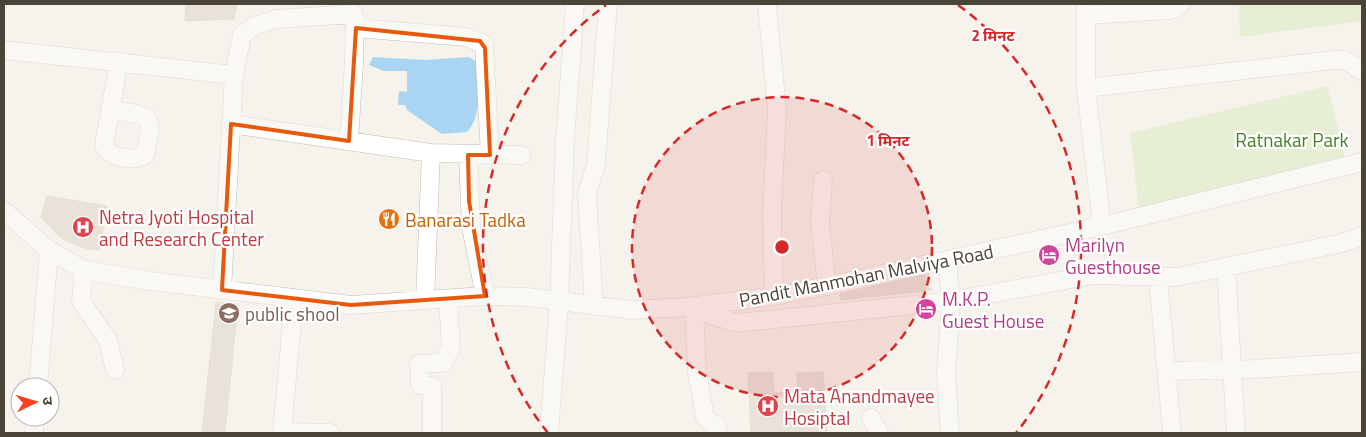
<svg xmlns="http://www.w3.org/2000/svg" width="1366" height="437" viewBox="0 0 1366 437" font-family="'Titillium Web','Noto Sans Devanagari',sans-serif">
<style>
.green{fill:#d2eab5}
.water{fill:#a9d4f2}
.building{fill:#d8cfc1;stroke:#d3c7b4}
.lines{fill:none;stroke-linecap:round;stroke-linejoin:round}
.minor-casing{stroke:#c2bbae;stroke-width:19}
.minor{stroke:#fff;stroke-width:18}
.marked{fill:none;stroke:#e8590c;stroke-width:4;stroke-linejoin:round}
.ring{fill:none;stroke:#d62828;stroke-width:2.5;stroke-dasharray:9 6}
.labels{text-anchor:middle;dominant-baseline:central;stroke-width:4.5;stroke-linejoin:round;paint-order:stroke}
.park-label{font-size:19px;fill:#4a7f2a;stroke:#fff}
.health-label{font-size:19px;fill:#be3a42;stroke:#fff;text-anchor:start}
.food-label{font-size:19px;fill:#c56008;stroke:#fff;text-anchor:start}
.hotel-label{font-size:19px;fill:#b23c85;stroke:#fff;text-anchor:start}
.street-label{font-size:19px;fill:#4b4439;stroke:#fff}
.education-label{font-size:19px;fill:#785e54;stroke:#fff;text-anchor:start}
.centre{fill:#d62828;stroke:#fff;stroke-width:2.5}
.ring-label{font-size:15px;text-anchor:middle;font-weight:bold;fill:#d62828;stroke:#fff;stroke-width:4.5;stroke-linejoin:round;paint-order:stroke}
</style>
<rect width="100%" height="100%" fill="#f6f3ec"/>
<path class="green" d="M1239,4H1362V21L1240,37Z
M1328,86L1348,172L1140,218L1130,133Z"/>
<path class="water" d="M373,57L425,60L469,57L477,62C477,85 484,114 467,132L442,134L407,110L405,105H398L399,91L407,92V71H384L369,65Z"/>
<path class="building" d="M186,4H237L234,19L185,21Z
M47,196L107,206L99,250L85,248L66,241L56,233L41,217Z
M925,275L926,284L933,290L840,300V294Z
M216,302L238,304L225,433H202Z
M772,372L774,393L798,392L797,373L823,372L827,431L751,433L748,373Z"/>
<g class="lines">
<g class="minor-casing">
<path id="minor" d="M767,4L777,109L772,213L774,296
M1086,4V88L1102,226
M1086,15L1170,10L1181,4
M356,28L466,37L484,44L490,155
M4,50L234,75
M1086,88L1334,60H1345L1362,71
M110,110C151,116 155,112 145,155C135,162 107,158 104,145L119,61
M231,124L431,153L521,155
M349,141L354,63L355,17
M468,155L471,227L485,296
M823,180L820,223L827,286
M4,211L49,250L84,270L150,281L351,305L485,296L527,297L632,310L687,307L774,296L827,286L1102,226L1362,162
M947,260L951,301L946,374L950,433
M1226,267L1236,433
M84,270L81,301L108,340L115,370
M1158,278L1172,433
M222,290L234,75L242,35L254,26L276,19L354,14
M425,300L431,153
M594,306L587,194L596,164L608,4
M692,309L737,323L951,301L1093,275L1177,277L1342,243L1362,236
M694,309L697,372L705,417L717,427V433
M1167,371L1254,369L1362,362
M38,387L49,250
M871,418L879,433
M282,432L330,433
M34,433L35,417
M282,433L294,298
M432,433V386L420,385L419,364L443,363L451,348L448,299
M549,433L559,302L565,140L575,4"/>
</g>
<use href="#minor" class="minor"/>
</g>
<path d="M0 0H1366V437H0ZM356,28L480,41L485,48L490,155H468L469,201L485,296L351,305L222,290L231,124L349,141Z" fill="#f6f3ec" fill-opacity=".55" fill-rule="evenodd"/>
<path class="marked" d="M356,28L480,41L485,48L490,155H468L469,201L485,296L351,305L222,290L231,124L349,141Z"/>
<circle cx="782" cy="247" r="150" fill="#d62828" fill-opacity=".12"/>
<g class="ring">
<circle cx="782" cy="247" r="150"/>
<path d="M548 433A299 299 0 0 1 606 5M958 5A299 299 0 0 1 1016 433"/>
</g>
<defs>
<g id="restaurant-disc" transform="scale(1.125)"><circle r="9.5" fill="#e8710a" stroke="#fff"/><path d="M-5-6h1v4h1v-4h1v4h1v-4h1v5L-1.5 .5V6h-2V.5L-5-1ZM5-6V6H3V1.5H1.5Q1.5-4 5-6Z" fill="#fff"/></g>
<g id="hospital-disc" transform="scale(1.125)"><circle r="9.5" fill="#e0444e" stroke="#fff"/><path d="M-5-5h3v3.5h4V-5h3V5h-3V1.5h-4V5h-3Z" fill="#fff"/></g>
<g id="hotel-disc" transform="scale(1.125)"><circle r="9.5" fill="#d1479c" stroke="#fff"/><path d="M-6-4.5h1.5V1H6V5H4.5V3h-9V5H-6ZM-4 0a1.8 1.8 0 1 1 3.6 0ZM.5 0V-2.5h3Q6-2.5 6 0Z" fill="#fff"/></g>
<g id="school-disc" transform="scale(1.125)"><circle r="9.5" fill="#8d6e63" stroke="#fff"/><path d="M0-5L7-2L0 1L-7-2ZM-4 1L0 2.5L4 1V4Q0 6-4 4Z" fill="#fff"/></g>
</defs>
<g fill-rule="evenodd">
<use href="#restaurant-disc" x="389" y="219"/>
<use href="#hospital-disc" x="83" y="227"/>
<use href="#hotel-disc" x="1049" y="255"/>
<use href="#hotel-disc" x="926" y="309"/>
<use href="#school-disc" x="229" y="313"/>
<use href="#hospital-disc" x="768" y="406"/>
</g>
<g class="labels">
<g class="park-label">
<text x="1292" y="139">Ratnakar Park</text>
</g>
<g class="health-label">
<text x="99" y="216">Netra Jyoti Hospital<tspan x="99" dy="22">and Research Center</tspan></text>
<text x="784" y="395">Mata Anandmayee<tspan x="784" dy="22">Hosiptal</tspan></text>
</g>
<g class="food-label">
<text x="405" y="219">Banarasi Tadka</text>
</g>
<g class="hotel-label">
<text x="1065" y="244">Marilyn<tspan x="1065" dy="22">Guesthouse</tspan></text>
<text x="942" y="298">M.K.P.<tspan x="942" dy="22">Guest House</tspan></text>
</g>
<g class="street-label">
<text transform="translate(866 275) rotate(-11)">Pandit Manmohan Malviya Road</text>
</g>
<g class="education-label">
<text x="245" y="313">public shool</text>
</g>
</g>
<circle cx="782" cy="247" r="8" class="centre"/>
<g class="ring-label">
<text x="993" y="41">2 मिनट</text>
<text x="888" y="146">1 मिनट</text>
</g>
<rect width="1366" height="437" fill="none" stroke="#4b4439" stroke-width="10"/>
<g transform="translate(35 402) rotate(85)"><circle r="24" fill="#ffffff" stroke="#b7b4b0"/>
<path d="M0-4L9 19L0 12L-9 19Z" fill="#fc3f1d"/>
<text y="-8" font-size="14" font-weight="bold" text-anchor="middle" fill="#4b4439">उ</text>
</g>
</svg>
